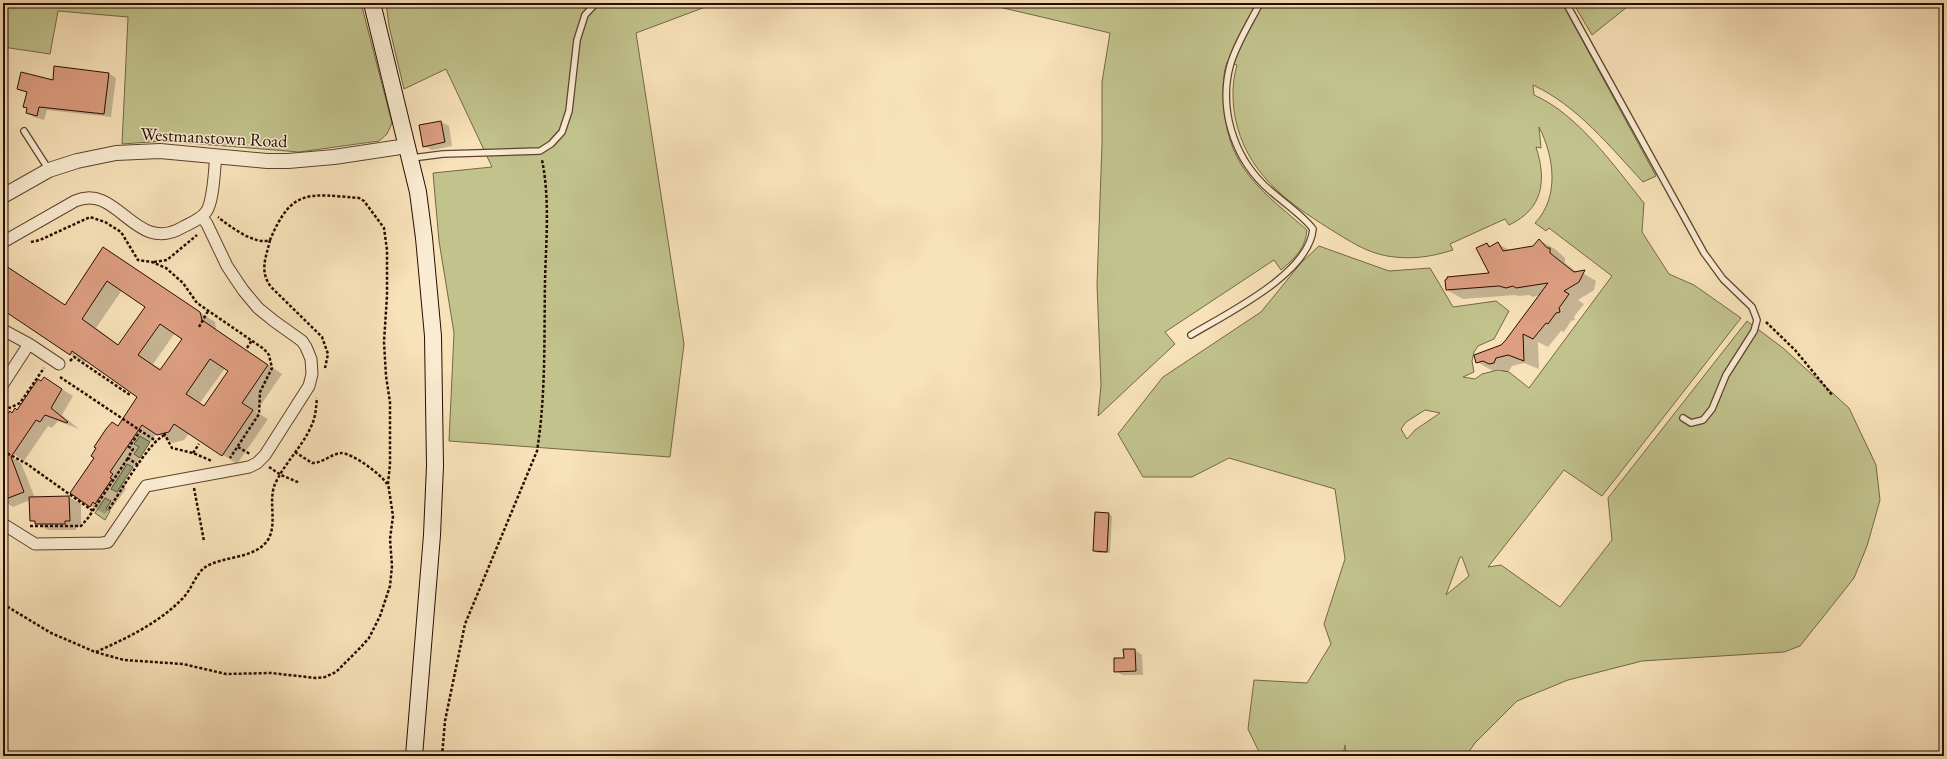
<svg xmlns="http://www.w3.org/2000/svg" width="1947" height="759" viewBox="0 0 1947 759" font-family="'EB Garamond',serif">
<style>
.green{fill:#c1c28c;stroke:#756746;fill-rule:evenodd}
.shadow{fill:#0003;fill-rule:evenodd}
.building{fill:#dd9e81;stroke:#290c01;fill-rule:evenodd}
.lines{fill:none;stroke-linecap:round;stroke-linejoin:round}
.service-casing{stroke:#5d422f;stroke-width:8}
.minor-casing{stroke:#5d422f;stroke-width:13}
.tertiary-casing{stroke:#5d422f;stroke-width:16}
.secondary-casing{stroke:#290c01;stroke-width:18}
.path{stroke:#290c01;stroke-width:2.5;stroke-dasharray:3 2;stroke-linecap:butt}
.service{stroke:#faecd2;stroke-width:5.5}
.minor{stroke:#faecd2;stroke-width:11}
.tertiary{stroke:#faecd2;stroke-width:14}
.secondary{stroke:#faecd2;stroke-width:16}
.labels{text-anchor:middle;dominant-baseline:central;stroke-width:3;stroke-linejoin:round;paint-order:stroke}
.street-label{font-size:18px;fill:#290c01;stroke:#faecd2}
</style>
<rect width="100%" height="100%" fill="#f8e2b9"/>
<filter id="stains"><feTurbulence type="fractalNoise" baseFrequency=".005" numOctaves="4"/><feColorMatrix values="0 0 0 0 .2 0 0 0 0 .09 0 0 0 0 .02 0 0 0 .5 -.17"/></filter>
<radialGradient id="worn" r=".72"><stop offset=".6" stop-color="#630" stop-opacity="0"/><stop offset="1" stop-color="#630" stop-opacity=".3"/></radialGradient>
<path class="green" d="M3,3H361L392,123L387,134L379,141L299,152L164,141L122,144L128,17L58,11L50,54L3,47Z
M386,3H716L636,33L684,344L670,457L449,441L454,333L439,241L433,173L492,167L446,69L404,89L389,26Z
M982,3H1562L1656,176L1643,182C1610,147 1578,106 1533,85L1534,95C1578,114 1615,167 1644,203L1642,232L1669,274L1694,285L1741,318L1602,496L1564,470L1488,567L1501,565L1560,607L1612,540L1608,498L1747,321L1783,348L1849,408L1876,465L1880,500L1867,546L1854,578L1800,646L1784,652L1642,661L1568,680L1517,701L1475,743L1466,756H1346L1345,745L1343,756H1261L1248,729L1254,680L1307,683L1331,644L1324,624L1345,559L1335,489L1229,458L1192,477H1143L1118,434L1163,377L1261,312L1301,263L1319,246L1389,271L1430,268L1453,307L1496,301L1509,311L1494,339L1478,346L1474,352L1472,361L1474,372L1463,377L1475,379L1482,374L1498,370L1509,372L1529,388L1612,276L1549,228L1546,231L1535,223C1560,197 1554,156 1539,127L1541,148L1536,147C1547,181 1543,209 1509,225L1505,219L1450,244L1453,250C1431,257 1411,260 1387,256C1365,252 1348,240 1330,229C1285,201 1246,172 1235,117C1232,100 1232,82 1237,65L1227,62C1222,77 1223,92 1224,108C1229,171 1264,192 1307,230C1305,249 1295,258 1281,270L1274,260L1165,332L1175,344L1098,416L1101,385L1097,285L1102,144V82L1110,33ZM1425,410L1440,413L1415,430L1407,439L1401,429L1406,422ZM1460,557H1462L1469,576L1446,595Z
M1573,3H1632L1592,35Z
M140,436L150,442L140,458L134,454L139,447L134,444Z
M127,464L133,467L117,492L111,489Z
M105,498L111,501L106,509L110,511L105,520L95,513Z"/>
<path class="shadow" d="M3,38L9,41L7,52H3Z
M108,73L116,78L111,117L47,110L44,120L34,117L27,113L28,108L24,106L28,93L18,89L54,81Z
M441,122L449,126L452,146L432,150L424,146Z
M3,133L7,136L3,143Z
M1539,240L1555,249L1565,258V263L1577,272H1581L1596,281L1594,290L1578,300L1584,304L1574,317L1575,320L1571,321L1564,332L1561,331L1548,347L1538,342L1539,369L1524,363L1512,366L1509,371L1505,372L1499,369L1493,371L1477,362L1502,346L1540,295L1533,297L1529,295L1519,296L1515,295L1463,299L1447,290L1490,274L1487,244L1491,247L1498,244L1511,251L1533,247Z
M104,249L215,322L216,330L282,374L256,412L268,419L237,464L189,433L184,440L173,443L157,433L124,481L127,483L124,487L126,489L110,511L108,510L105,514L91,506L118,427L139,397L87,360L85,363L70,354L3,309V265L66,306ZM122,290L147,306L119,345L96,328ZM175,333L183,339L162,370L153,364ZM225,368L230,371L205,407L200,403Z
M44,378L73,396L62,415L79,429L58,421L52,428L48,426L24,461L3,447V422L17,411Z
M10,456L21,463L35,498L69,497L81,504V527H76V530H48L31,520L30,500L13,507L3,501V459Z
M1108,514L1112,516L1110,553H1097L1094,551Z
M1135,650L1142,655L1143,675H1123L1115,671L1125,659Z"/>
<path class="building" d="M54,66L109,73L104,114L39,107L37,116L26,113L27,108L23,107L27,92L17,89L21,72L53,80Z
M441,121L445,142L423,147L419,125Z
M1539,239L1547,248H1550V253L1574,272L1585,270L1579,282L1564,291L1569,294L1559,308L1560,312L1556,313L1548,324L1546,323L1533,339L1523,334L1524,361L1508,355L1496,358L1494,363L1489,364L1483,361L1476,363L1474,355L1501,345L1505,341L1548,283L1516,288L1513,286L1506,288L1499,286L1446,290L1445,280L1447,279V277L1489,273L1476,248L1487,243L1489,247L1498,242L1503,251L1533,246Z
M103,247L200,312L202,320L268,365L242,403L253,410L222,456L174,424L169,432L157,435L142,425L110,472L113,474L110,478L112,479L95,504L93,502L90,507L70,493L94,458L91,456L96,448L94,447L106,429L112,422L118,426L137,397L72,351L70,355L3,310V264L65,305ZM107,281L145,307L118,345L82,319ZM160,324L182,339L160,370L138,355ZM210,359L228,371L204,406L186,394Z
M44,377L62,389L51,408L68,422L67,423L45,415L40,422L36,420L11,457L24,492L3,500V420L10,411L12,413L15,408L17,410L38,379L41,381Z
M69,496L70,521H65V524H35V521H30L29,497Z
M1095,512L1109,513L1107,552L1093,551Z
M1123,649H1135L1136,671L1114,672V658H1124Z"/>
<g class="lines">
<g class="service-casing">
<path id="service" d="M1566,3L1704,253L1723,279L1752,307L1757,320L1754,331L1726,375L1712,409L1703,420L1691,423L1683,418
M24,131L49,170
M412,158L443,154L540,151L551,144L562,132L569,111L577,40L585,15L596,3
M1191,335C1226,314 1309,274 1313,229C1302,214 1278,199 1263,184C1233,154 1219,108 1230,66C1236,44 1250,23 1260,3"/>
</g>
<g class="minor-casing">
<path id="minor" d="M3,242L75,201C118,182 135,256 183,227C191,223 201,219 206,212C214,201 214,170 216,156
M3,330L29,344L59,364
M3,384L29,344
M3,524L35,544L102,543L108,542L146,486L249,467L257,463L265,455L309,386L312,374L311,359L306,347L302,341L274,321L258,308L243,290L227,266L207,224L202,217"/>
</g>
<g class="tertiary-casing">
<path id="tertiary" d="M3,196L49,170L77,161L116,153L160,151L267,161H288L334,157L407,146"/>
</g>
<g class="secondary-casing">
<path id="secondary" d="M372,3L418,192L424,238L433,336L435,466L432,535L414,756"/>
</g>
<path class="path" d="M270,240C266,258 259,271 271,287L322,337L328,354L325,368
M31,242L40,240L90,217L105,222L121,232L138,260L152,262L166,268L183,283L197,303L264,349L269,355L272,368L260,392L259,414L230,458
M154,262L167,260L197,235
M1766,322L1795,350L1833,396
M199,327L208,311
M247,348L252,340
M70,361L74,357L130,395
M60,377L156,441
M3,417L9,408L20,403L44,368
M164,433L172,448L193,453L212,461
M238,447L250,454
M3,451L27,464L93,511
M295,452L312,463C323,463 331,454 341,453C352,453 381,474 387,484
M193,453L199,444
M138,465L128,458L133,449L129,447L141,430
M269,467L281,475L300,483
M194,488L204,541
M109,509C119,494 150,440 165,435
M30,526H81L88,518L128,458
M3,604L51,633L95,652L124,660L183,664L226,674L271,673L316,678L325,677L336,672L360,648L369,638L380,616L390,586L392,566L390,539L393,516L388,483L390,465V402L386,376L384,342L387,296V250L384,228L364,201L359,198C308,194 292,188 270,240C256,246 229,226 218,217
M96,652C127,638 159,623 183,598C191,590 196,574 204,568C222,555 257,560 269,538C277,522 268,501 275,484C285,462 305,444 313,422C316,414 316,406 317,398
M442,756L445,721L465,624L537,451C546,395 544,337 545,281C546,241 550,199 542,160"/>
<use href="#service" class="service"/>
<use href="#minor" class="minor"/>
<use href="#tertiary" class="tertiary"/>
<use href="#secondary" class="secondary"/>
</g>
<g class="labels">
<g class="street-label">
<text transform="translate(214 137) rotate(3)">Westmanstown Road</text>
</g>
</g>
<rect width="1947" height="759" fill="none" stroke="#f8e2b9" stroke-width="16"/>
<rect x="4" y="4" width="1939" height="751" fill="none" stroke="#290c01" stroke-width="2"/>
<rect x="8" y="8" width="1931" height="743" fill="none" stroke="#290c01"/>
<rect width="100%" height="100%" filter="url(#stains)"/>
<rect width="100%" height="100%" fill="url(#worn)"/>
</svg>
